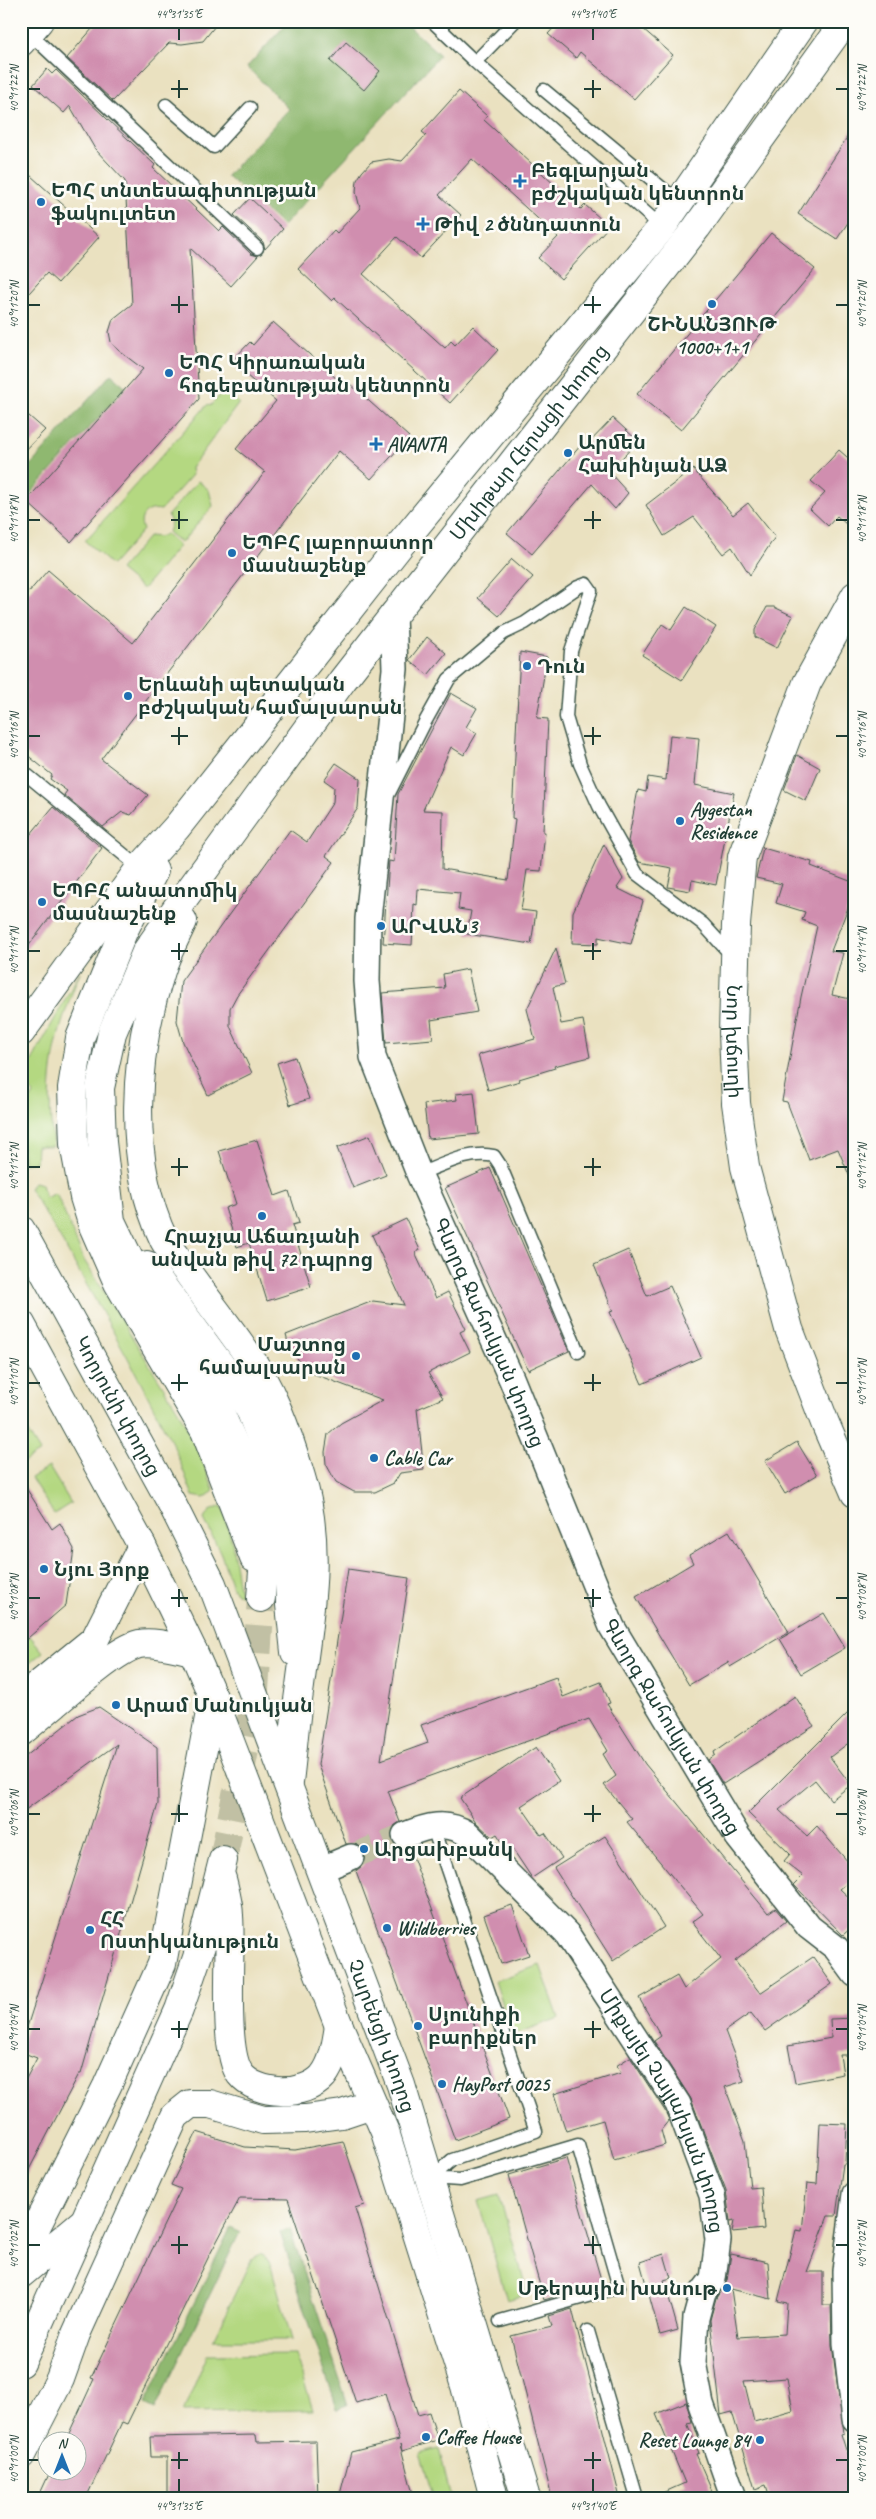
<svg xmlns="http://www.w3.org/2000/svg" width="876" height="2519" viewBox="0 0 876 2519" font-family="Caveat,'Noto Sans Armenian',sans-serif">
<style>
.green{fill:#b4d881;stroke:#6a8a5a}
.forest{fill:#8fb86f;stroke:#577a52}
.building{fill:#d08eaf;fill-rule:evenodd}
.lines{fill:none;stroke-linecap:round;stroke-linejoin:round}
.street-tunnel{stroke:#c1c0a4;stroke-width:25;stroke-dasharray:25 12;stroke-linecap:butt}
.primary-tunnel{stroke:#c1c0a4;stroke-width:28;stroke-dasharray:28 14;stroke-linecap:butt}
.lane-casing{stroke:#3d5649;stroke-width:15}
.street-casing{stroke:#3d5649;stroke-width:28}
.secondary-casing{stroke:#3d5649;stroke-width:30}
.primary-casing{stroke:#3d5649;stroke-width:30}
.highway-casing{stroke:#3d5649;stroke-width:30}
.lane{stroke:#fff;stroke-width:12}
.street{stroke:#fff;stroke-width:25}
.secondary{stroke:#fff;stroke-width:28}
.primary{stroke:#fff;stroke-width:28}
.highway{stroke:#fff;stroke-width:28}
.ticks{fill:none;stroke:#1f3d34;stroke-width:2}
.poi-dot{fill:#1f6fb2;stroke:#fdfcf7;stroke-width:2}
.labels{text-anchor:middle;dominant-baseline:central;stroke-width:5;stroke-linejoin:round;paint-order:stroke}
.poi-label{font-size:20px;font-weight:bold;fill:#1f3d34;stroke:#fdfcf7;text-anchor:start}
.street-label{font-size:20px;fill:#1f3d34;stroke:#fdfcf7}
.neatline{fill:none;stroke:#1f3d34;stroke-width:2}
.ticks-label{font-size:12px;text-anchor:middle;fill:#1f3d34}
</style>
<rect width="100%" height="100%" fill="#fdfcf7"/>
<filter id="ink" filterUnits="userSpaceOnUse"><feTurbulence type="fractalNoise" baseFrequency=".02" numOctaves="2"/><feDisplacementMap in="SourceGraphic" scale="10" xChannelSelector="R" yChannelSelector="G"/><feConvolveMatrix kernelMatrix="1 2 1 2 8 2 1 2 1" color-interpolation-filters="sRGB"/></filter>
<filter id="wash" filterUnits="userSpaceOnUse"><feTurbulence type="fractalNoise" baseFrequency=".0096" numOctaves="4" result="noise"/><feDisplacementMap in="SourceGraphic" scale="20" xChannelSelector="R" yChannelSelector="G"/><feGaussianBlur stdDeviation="1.12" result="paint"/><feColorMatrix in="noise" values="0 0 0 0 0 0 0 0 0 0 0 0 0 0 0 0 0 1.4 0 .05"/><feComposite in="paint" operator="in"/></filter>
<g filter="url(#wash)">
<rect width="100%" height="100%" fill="#eae1c0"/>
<path class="green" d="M224,391L239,403L191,468L192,475L161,510C147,507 137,517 143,530L112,565L85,541L208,404L210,406Z
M198,481L209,490L213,506L181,543L168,532L171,523L168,515Z
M166,534L179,546L143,589L120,570L149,536L159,537Z
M80,972C54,1039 45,1074 53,1146H37L36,1163L23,1164L21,1112L34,1094L21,1081Z
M34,1182L42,1184L45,1198L56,1193L84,1260L179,1412L200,1454L214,1491L204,1498L193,1496L175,1449L128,1358L59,1236L29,1188Z
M27,1431L40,1452L22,1463L21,1435Z
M49,1467L71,1503L54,1514L31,1478Z
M222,1506L232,1542L240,1596L233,1589L221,1554L204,1519L209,1511Z
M30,1636L43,1652L21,1670V1643Z
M540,1965L559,2018L513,2035L495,1981Z
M499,2195L528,2294L507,2300L478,2201Z
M260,2254L268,2260L271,2266L292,2340H213L248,2266L252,2258Z
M295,2354L313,2410L183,2412L207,2355Z
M439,2449L451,2498H434L420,2454Z"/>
<path class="forest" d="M289,21H403L440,55L283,226L227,176L289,109L247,67Z
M111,374L126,387L30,494L21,487V476Z
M231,2227L240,2232L155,2409L145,2404Z
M290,2229L348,2405L337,2409L280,2232Z"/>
<g id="blocks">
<path class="building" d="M99,21H219L203,41L182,44L169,43L113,101L67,58Z
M560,21H634L673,55L634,99L580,52L576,58L548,34Z
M346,42L380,71L364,90L330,61Z
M47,69L52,74L56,70L155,165L153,168L219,231L223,227L251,254L258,256L231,286L190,248L199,399L71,542L26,501L143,369L118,350L111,342L109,332L113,319L132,304L125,181L95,149L70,106L64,113L33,85Z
M459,91L487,116L484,120L581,209L585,205L609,226L561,279L538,258L558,237L472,159L439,195L461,215L421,258L397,237L363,274L445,348L451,341L455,345L473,326L498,350L450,403L335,298L332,301L298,269L334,230L337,233L360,208L356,192L357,180L362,172L371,162L389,159L402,161L426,135L422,132Z
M855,125V212L837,239L798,214Z
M21,167L99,237L58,283L47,273L21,302Z
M250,198L283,229L265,249L263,242L234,215Z
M771,233L815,269L681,430L637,394Z
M273,322L346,387L350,384L409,437L371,479L339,451L101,759L148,795L131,815L122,812L103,827L64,795L67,791L50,779L52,775L21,750V601L48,570L133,643L265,472L236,449L276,401L231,362L250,342L253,345Z
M21,409L45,430L21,455Z
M613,418L638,441L609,472L628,493L615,509L592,484L532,554L507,533L581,445L584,448Z
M839,450L855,464V532L837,516L828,526L810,509L825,493L811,481Z
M693,469L733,515L748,503L775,537L750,575L732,547L723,554L694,517L664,536L646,505Z
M512,559L533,577L499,616L478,598Z
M686,607L716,627L682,680L642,655L662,624L671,630Z
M767,607H774L793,616L777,648L755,637V630Z
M427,637L446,653L428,675L409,660Z
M520,652L547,657L537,718L548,719L543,832H545L541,871L527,870L521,910L536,912L531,944L467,934L471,911L458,909L460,893L418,889L417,905L414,904L412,945L383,943L389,861L394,862L398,794L451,693L477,708L466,727L477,733L464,755L451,747L423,810L443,811L442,869L508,880L515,819L512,818Z
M670,735L699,738L695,785L734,793L716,885L692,880L690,891L668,887L672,868L639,862L628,841L638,790L646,792L648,777L666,780Z
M797,755L820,768L806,801L784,790Z
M336,763L360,779L358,808L326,856L334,862L237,995L230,1008V1026L252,1073L208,1095L183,1042L177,1021L181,981L290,830L307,842L333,802L334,787L324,780Z
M53,807L102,848L21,956V846Z
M604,844L623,879L617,888L643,901L631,944L598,937V944L572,943L573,912Z
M763,848L812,862L811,866L855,883V890L831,951L843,953L832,995L855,1000V1189L838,1149L809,1160L787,1102L782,1101L801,997L817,926L802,920L805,912L776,903L782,884L756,878Z
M556,948L565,984L553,987L561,1024L583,1020L590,1057L554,1066L555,1068L519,1079L520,1081L488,1090L478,1055L535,1039L527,1009Z
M468,969L477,1012L431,1020L433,1039L386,1043L382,993L445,988L443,974Z
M295,1057L309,1099L290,1105L277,1063Z
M474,1092L479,1134L428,1139L424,1104L457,1100L456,1094Z
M370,1135L386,1175L353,1188L337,1148Z
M257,1140L275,1196L289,1191L299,1223L292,1225L311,1287L267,1301L249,1243L237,1247L225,1208L236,1204L219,1151Z
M490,1168L569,1351L528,1370L445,1188Z
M406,1219L420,1250L415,1253L436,1298L448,1292L466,1329L460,1332L470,1352L428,1373L443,1398L417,1409L424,1470L400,1473L394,1483L375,1492H354L336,1482L326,1464L325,1452L328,1434L341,1423L383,1400L309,1372L290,1350L286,1335L373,1301L404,1305L372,1235Z
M628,1250L647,1296L670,1286L701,1357L642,1384L610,1312L613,1311L594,1265Z
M797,1442L817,1475L785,1494L765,1461Z
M21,1480L52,1529L60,1523L74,1549L66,1605L21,1644Z
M729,1531L789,1632L730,1667L728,1662L689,1685L636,1597L693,1563L689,1555Z
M348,1569L409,1578L381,1760L428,1743L421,1725L556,1677L563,1697L601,1682L610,1703L607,1704L645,1764L768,1913L775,1908L786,1921L735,1961L760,1993L813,1957L832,1984L765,2031L751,2013L725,2031L744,2081L725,2087L745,2141L750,2188L761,2187L764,2229L732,2232L734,2221L730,2222L726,2190L691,2099L654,2041L661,2036L639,1998L677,1976L684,1989L721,1959L692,1922L703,1914L627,1822L632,1819L604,1785L616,1776L603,1754L608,1751L589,1719L388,1791L400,1822L394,1826L392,1840L396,1846L410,1849L509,2119L455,2140L356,1871L363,1865L364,1852L359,1845L346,1844L318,1765Z
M824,1613L845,1648L801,1674L780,1639Z
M795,1696L814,1726L723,1784L708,1760L715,1755L714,1752Z
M855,1706V1738L830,1757L851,1785L831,1800L815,1780L779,1810L807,1836L817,1826L855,1870V1877L840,1889L855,1903V1924L843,1935L794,1885L803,1876L784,1861L790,1854L748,1813Z
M99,1707L157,1747L158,1804L81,2074H79L21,2185V2088L37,2058L21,2052V2046L117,1744L21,1813V1760L78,1715Z
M536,1747L559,1781L521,1806L541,1835L545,1833L562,1858L532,1878L512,1848L508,1851L497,1834L492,1837L476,1822L460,1798Z
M605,1836L664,1927L613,1961L554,1868Z
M512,1905L529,1955L501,1964L484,1915Z
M855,2018V2055H840L843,2074L795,2083L788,2046L831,2038L830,2019Z
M630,2057L665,2111L669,2120L661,2130L665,2145L614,2160L603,2120L566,2131L554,2094L621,2073L616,2066Z
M820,2123L847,2124L845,2164H843L836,2216H828L807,2272H823V2305H831L832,2345L844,2433L841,2434L855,2479V2498H770L766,2485L755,2489L732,2412L721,2415L710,2320L716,2298L727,2281L731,2254L768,2262L771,2299L731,2289L738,2337L785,2334L787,2303L778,2301L796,2230L802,2231L807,2183L817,2184ZM787,2378L793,2411L754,2422L744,2381Z
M197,2132L245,2147L295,2150L343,2141L364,2205L355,2208L418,2415L429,2412L438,2440L402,2451L400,2444L414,2498H339L351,2452L399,2440L385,2394L356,2403L288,2199L240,2198L209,2256L127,2424L122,2422L86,2498H38L50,2472H78V2442H65L94,2379L91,2378L181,2189L171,2185Z
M566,2158L602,2283L544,2300L509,2175Z
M664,2254L671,2278L664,2280L678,2330L660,2335L640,2262Z
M572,2309L620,2498H552L511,2336L552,2326L549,2316Z
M686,2402L692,2422L687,2423L699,2453L696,2454L715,2498H651L685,2483L656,2414Z
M256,2435L257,2442L316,2441L318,2498H167V2457H151L150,2437Z"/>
</g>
</g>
<g filter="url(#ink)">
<use href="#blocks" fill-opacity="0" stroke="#3d5649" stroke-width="1"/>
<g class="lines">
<path class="street-tunnel" d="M351,1857L405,1835"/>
<path class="primary-tunnel" d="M223,1860L254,1705L261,1598"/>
<g class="lane-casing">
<path id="lane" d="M432,21L475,62L515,21
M29,33L257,248
M475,62L662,227
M544,90L680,203
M166,105L214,147L250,108
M21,770L140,868
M389,793L425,722L449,679L504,633L525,623L578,587L586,584L591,591L571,651L566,717L580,764L599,806L637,874L703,924L733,957
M419,1174C443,1165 469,1150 494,1156L500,1165L578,1352
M431,2178L452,2160L536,2131L432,1825
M431,2178L460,2180L578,2145L619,2287L500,2321
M588,2331L637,2498"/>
</g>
<g class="street-casing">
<g id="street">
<path id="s1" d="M393,614L395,669L368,919L367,981L373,1057L419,1174L512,1380L612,1627L738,1837L809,1927L836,1948L855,1974"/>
<path id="s2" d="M405,1835C427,1826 446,1820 468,1834L567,1934L678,2104L712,2195L718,2240L713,2279L703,2292L696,2318L693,2362L701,2404L734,2498"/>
<path d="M320,1870L351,1857"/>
<path d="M855,2194L845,2271L846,2343L855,2419"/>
</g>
</g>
<g class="secondary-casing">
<g id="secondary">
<path id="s3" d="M855,596L807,683L742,857L736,925L733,1033L736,1103L745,1167L789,1329L825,1423L855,1493"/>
<path d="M21,1699L95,1639L142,1546"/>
<path d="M21,1732C47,1712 111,1651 139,1644C155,1641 177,1648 193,1651"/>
<path d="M21,2257L107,2086L162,1964L213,1697"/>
</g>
</g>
<g class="primary-casing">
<g id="primary">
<path d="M154,871L123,932L80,1038L72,1088L74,1144L84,1197L93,1226L118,1283L205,1431L254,1558"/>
<path d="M183,921C176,937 166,954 161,971C134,1053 126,1160 164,1240C170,1251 179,1261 186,1270C204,1296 225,1322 243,1348C271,1385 288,1433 301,1477C323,1547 309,1616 300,1686C295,1718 293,1750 289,1782"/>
<path d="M21,1032L140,868L177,827L400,545L662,227L804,21"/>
<path id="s4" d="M21,1230L172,1504L212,1584L401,2085L526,2498"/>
<path d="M147,1265L236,1386L251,1412L267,1454L283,1501L289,1537L290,1605L295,1652"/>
<path d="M21,1324L142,1546L193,1651L213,1697L339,2026L385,2132L465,2386L494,2498"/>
<path id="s5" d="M261,1598L265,1544L259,1504L244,1467L219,1410L137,1275L111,1221L102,1142L100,1088L112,1033L146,952L176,909L342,681L697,227L845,21"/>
<path d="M222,1879C225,1891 229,1904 229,1916C232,1951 222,2049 240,2074C257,2096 305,2097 323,2076C334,2062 336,2044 339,2026"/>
<path d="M21,2274L82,2223"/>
<path d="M21,2363L179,2010L202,1943L223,1860"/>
<path d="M21,2455L60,2379L76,2334L175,2116L190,2104H210L263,2120L305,2119L342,2114L372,2104"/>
</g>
</g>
<g class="highway-casing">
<path id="highway" d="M21,42L39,21"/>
</g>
<use href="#lane" class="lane"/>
<use href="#street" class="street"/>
<use href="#secondary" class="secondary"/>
<use href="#primary" class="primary"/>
<use href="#highway" class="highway"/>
</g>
</g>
<path class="ticks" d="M179,28V40M593,28V40M179,80V98M593,80V98M28,89H40M171,89H188M584,89H601M836,89H848M179,296V313M593,296V313M28,305H40M171,305H188M584,305H601M836,305H848M179,511V529M593,511V529M28,520H40M171,520H188M584,520H601M836,520H848M179,727V745M593,727V745M28,736H40M171,736H188M584,736H601M836,736H848M179,943V960M593,943V960M28,951H40M171,951H188M584,951H601M836,951H848M179,1158V1176M593,1158V1176M28,1167H40M171,1167H188M584,1167H601M836,1167H848M179,1374V1391M593,1374V1391M28,1383H40M171,1383H188M584,1383H601M836,1383H848M179,1589V1607M593,1589V1607M28,1598H40M171,1598H188M584,1598H601M836,1598H848M179,1805V1822M593,1805V1822M28,1814H40M171,1814H188M584,1814H601M836,1814H848M179,2021V2038M593,2021V2038M28,2029H40M171,2029H188M584,2029H601M836,2029H848M179,2236V2254M593,2236V2254M28,2245H40M171,2245H188M584,2245H601M836,2245H848M179,2452V2469M593,2452V2469M28,2460H40M171,2460H188M584,2460H601M836,2460H848M179,2479V2492M593,2479V2492"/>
<g class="poi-dot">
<path d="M517.5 173.5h5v5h5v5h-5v5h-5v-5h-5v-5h5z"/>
<circle cx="41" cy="202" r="5"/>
<path d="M420.5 216.5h5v5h5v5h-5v5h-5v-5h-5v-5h5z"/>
<circle cx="712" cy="304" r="5"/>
<circle cx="169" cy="373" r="5"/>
<path d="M373.5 436.5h5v5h5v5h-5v5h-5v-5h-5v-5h5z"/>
<circle cx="568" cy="453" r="5"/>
<circle cx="232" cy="553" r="5"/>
<circle cx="527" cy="666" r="5"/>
<circle cx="128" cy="696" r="5"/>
<circle cx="680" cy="821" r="5"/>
<circle cx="42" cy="902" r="5"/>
<circle cx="381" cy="926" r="5"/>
<circle cx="262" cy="1216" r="5"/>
<circle cx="356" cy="1356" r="5"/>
<circle cx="374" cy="1458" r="5"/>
<circle cx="44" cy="1569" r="5"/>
<circle cx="116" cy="1705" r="5"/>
<circle cx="364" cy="1849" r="5"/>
<circle cx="387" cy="1928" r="5"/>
<circle cx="90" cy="1930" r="5"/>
<circle cx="418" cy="2026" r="5"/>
<circle cx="442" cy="2084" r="5"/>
<circle cx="727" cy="2288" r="5"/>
<circle cx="426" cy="2437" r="5"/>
<circle cx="760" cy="2440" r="5"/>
</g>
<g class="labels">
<g class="poi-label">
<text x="531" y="170">Բեգլարյան<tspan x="531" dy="23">բժշկական կենտրոն</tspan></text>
<text x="51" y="190">ԵՊՀ տնտեսագիտության<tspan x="51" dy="23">ֆակուլտետ</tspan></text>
<text x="434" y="224">Թիվ 2 ծննդատուն</text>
<text x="712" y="324" text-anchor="middle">ՇԻՆԱՆՅՈՒԹ<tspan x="712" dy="23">1000+1+1</tspan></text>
<text x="179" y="362">ԵՊՀ Կիրառական<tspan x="179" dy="23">հոգեբանության կենտրոն</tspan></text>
<text x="578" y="442">Արմեն<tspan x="578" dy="23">Հախինյան ԱՁ</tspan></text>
<text x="387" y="444">AVANTA</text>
<text x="242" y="542">ԵՊԲՀ լաբորատոր<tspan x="242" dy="23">մասնաշենք</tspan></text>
<text x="537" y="666">Դուն</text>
<text x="138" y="684">Երևանի պետական<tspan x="138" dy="23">բժշկական համալսարան</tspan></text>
<text x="690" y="809">Aygestan<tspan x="690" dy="23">Residence</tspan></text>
<text x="52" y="890">ԵՊԲՀ անատոմիկ<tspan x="52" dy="23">մասնաշենք</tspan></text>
<text x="391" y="926">ԱՐՎԱՆ3</text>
<text x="262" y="1236" text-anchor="middle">Հրաչյա Աճառյանի<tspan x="262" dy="23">անվան թիվ 72 դպրոց</tspan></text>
<text x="346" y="1344" text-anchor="end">Մաշտոց<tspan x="346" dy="23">համալսարան</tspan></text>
<text x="384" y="1458">Cable Car</text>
<text x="54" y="1569">Նյու Յորք</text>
<text x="126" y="1705">Արամ Մանուկյան</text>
<text x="374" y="1849">Արցախբանկ</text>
<text x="100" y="1918">ՀՀ<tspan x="100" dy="23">Ոստիկանություն</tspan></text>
<text x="397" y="1928">Wildberries</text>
<text x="428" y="2014">Սյունիքի<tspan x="428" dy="23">բարիքներ</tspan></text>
<text x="452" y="2084">HayPost 0025</text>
<text x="717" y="2288" text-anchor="end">Մթերային խանութ</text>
<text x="436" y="2437">Coffee House</text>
<text x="750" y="2440" text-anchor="end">Reset Lounge 84</text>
</g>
<g class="street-label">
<text stroke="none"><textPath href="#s5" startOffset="1330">Մխիթար Հերացի փողոց</textPath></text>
<text stroke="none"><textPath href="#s3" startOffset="470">Նոր խճուղի</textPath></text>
<text stroke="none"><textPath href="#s1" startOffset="744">Գևորգ Ջահուկյան փողոց</textPath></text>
<text stroke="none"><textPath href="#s4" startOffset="201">Կորյունի փողոց</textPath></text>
<text stroke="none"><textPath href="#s1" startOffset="1179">Գևորգ Ջահուկյան փողոց</textPath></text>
<text stroke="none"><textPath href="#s4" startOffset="885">Չարենցի փողոց</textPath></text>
<text stroke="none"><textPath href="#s2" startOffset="410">Միքայել Չայլախյան փողոց</textPath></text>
</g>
</g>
<rect width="876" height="2519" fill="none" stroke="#fdfcf7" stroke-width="55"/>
<g transform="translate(62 2456)"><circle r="24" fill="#fdfcf7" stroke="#a4b0a9"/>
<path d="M0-4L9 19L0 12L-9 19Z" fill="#1f6fb2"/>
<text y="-8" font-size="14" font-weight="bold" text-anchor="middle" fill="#1f3d34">N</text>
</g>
<rect x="28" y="28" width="820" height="2464" class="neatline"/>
<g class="ticks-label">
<text x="179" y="18">44°31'35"E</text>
<text x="593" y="18">44°31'40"E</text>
<text transform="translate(14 89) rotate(-90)" y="4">40°11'22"N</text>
<text transform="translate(862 89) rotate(-90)" y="4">40°11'22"N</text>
<text transform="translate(14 305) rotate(-90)" y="4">40°11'20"N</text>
<text transform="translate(862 305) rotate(-90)" y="4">40°11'20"N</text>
<text transform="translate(14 520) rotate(-90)" y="4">40°11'18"N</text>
<text transform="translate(862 520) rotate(-90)" y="4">40°11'18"N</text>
<text transform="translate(14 736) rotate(-90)" y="4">40°11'16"N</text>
<text transform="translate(862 736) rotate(-90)" y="4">40°11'16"N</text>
<text transform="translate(14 951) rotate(-90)" y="4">40°11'14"N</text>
<text transform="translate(862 951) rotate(-90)" y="4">40°11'14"N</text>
<text transform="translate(14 1167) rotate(-90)" y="4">40°11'12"N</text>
<text transform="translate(862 1167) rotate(-90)" y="4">40°11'12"N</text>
<text transform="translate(14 1383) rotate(-90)" y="4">40°11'10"N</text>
<text transform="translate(862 1383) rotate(-90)" y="4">40°11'10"N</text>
<text transform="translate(14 1598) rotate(-90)" y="4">40°11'08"N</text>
<text transform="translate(862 1598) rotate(-90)" y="4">40°11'08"N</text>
<text transform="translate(14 1814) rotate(-90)" y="4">40°11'06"N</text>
<text transform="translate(862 1814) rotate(-90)" y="4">40°11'06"N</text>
<text transform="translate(14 2029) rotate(-90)" y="4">40°11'04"N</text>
<text transform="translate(862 2029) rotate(-90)" y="4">40°11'04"N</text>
<text transform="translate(14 2245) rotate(-90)" y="4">40°11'02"N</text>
<text transform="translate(862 2245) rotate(-90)" y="4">40°11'02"N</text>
<text transform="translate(14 2460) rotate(-90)" y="4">40°11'00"N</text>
<text transform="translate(862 2460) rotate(-90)" y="4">40°11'00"N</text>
<text x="179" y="2510">44°31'35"E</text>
<text x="593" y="2510">44°31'40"E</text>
</g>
</svg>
